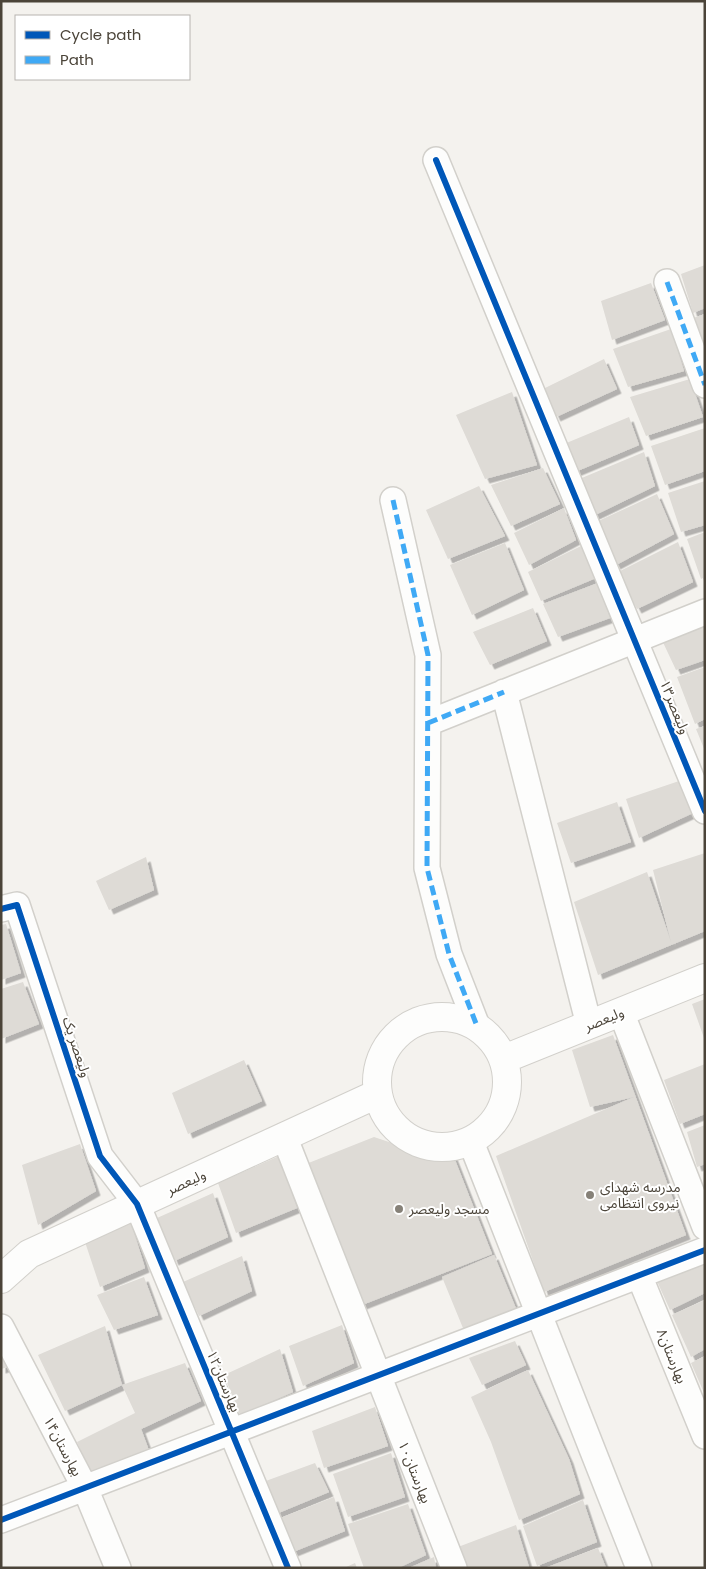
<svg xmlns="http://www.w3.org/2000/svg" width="706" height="1569" viewBox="0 0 706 1569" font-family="Poppins,'Noto Sans Arabic',sans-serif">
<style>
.building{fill:#dedbd6;filter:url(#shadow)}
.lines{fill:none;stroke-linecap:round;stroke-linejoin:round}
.minor-casing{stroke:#d2d0cb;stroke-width:28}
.tertiary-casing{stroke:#d2d0cb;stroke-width:30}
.minor{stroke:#fdfdfc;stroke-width:25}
.tertiary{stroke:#fdfdfc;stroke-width:28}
.quiet{stroke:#3fa9f5;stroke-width:5;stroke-dasharray:10 5;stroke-linecap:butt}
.cycleway-casing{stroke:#fff;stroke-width:9}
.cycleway{stroke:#0057b8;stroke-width:6}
.poi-dot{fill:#868178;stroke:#fff;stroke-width:2}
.labels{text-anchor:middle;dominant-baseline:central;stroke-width:4;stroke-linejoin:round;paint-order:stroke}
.street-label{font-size:14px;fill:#4b4439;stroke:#fff}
.poi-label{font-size:14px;fill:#4b4439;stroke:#fff;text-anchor:start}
</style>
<defs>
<filter id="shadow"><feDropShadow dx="4.5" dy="4.5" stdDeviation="0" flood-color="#0004"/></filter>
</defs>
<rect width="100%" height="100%" fill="#f4f2ee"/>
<path class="building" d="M705,265V308L693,313L681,274Z
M651,283L665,320L612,340L601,301Z
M705,314V348L693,318Z
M671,329L684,371L628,387L613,349Z
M604,359L617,389L556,417L543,389Z
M690,379L703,417L646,436L630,397Z
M512,392L537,465L485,479L456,415Z
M629,417L639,445L575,472L564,444Z
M705,428V471L665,485L651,446Z
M644,452L655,486L593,516L577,480Z
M543,468L560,504L511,526L491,485Z
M705,481V525L681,532L668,493Z
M479,486L505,536L448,559L426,510Z
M657,494L674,534L616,565L594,523Z
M564,508L576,540L529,565L514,533Z
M705,532V577L701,579L687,539Z
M678,542L693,582L637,609L618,572Z
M505,543L524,590L472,615L450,565Z
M581,546L596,578L541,601L528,572Z
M598,583L610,618L558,637L543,604Z
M533,608L547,641L490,665L473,632Z
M705,619V660L676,670L660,636Z
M705,667V719L695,724L677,677Z
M705,726V751L696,729Z
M682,780L693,813L639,838L626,799Z
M617,802L631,842L571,863L557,823Z
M705,853V931L598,975L574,902L647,872L671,942L653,870Z
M146,857L154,890L109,910L96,881Z
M6,924L21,973L1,980V925Z
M23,982L39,1024L1,1039V989Z
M705,999V1038H704L692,1004Z
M613,1035L686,1235L544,1292L496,1156L634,1097L590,1107L572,1050Z
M244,1060L262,1101L188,1134L172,1093Z
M705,1064V1114L680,1124L664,1080Z
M705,1125V1164L697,1167L687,1132Z
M374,1137L413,1150L453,1155L492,1254L362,1305L306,1164Z
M80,1144L96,1191L38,1225L22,1165Z
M279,1156L297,1208L236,1233L218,1183Z
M213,1193L228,1237L174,1261L157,1218Z
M131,1223L145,1268L100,1287L85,1242Z
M494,1255L517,1311L465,1333L442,1277Z
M705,1255V1293L670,1310L656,1279Z
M242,1256L252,1291L199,1316L183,1282Z
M144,1277L158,1315L114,1330L97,1295Z
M705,1300V1349L691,1357L672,1315Z
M342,1325L354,1363L303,1386L289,1346Z
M105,1326L122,1385L65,1411L38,1355Z
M515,1341L526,1365L482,1385L469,1358Z
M280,1349L293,1392L240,1415L224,1375Z
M1,1354L8,1367L1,1369Z
M705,1356V1395L691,1363Z
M185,1363L201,1401L141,1429L151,1456L93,1479L77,1442L135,1413L122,1385Z
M528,1370L569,1459L580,1494L519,1520L491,1442L471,1397Z
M375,1407L388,1446L324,1468L312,1431Z
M391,1453L405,1497L348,1517L333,1474Z
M315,1463L329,1492L276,1514L263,1482Z
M334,1497L345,1531L293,1552L278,1519Z
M583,1500L597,1542L537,1566L523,1526Z
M408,1504L426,1555L398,1568H364L348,1524Z
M516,1525L529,1567L465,1568L458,1547Z
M598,1548L606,1568H545Z
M434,1557L436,1568H409Z
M355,1563L357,1568H344Z"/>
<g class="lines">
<g class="minor-casing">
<path id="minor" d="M436,160L705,811
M667,282L705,385
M393,500L428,655L427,868L449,954L477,1026
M504,692L589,1025
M428,723L705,612
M1,909L17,905L100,1156L137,1204L288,1568
M621,1012L705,1227
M284,1136L454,1568
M471,1142L639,1568
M639,1275L705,1436
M1,1327L85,1488L118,1568
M1,1520L705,1250"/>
</g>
<g class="tertiary-casing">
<path id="tertiary" d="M377 1082a65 65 0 1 1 130 0a65 65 0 1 1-130 0Z
M504,1059L705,978
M1,1279L29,1254L377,1094"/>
</g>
<use href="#minor" class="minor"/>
<use href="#tertiary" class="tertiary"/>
<path class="quiet" d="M667,282L705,385
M393,500L428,655L427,868L449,954L477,1026
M428,723L504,692"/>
<g class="cycleway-casing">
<path id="cycleway" d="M436,160L705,811
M1,909L17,905L100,1156L137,1204L288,1568
M1,1520L705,1250"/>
</g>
<use href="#cycleway" class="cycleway"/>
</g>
<g class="poi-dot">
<circle cx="590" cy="1195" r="5"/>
<circle cx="399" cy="1209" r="5"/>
</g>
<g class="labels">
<g class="street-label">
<text transform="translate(675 707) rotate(68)">ولیعصر۱۳</text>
<text transform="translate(604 1019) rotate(-22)">ولیعصر</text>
<text transform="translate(77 1047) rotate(72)">ولیعصر یک</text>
<text transform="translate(186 1182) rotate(-25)">ولیعصر</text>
<text transform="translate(672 1356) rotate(68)">بهارستان۸</text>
<text transform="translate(224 1381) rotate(67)">بهارستان۱۲</text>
<text transform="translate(63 1446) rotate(62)">بهارستان۱۴</text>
<text transform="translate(415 1472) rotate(68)">بهارستان۱۰</text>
</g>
<g class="poi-label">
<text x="600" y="1187">مدرسه شهدای<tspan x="600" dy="16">نیروی انتظامی</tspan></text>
<text x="409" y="1209">مسجد ولیعصر</text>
</g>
</g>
<rect width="706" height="1569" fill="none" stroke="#4b4439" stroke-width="5"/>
<rect x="15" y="15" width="175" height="65" fill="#ffffff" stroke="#b7b4b0"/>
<rect x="25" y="31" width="25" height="8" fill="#0057b8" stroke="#b7b4b0"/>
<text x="60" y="40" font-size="15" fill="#4b4439">Cycle path</text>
<rect x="25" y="56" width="25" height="8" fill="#3fa9f5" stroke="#b7b4b0"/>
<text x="60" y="65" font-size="15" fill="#4b4439">Path</text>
</svg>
